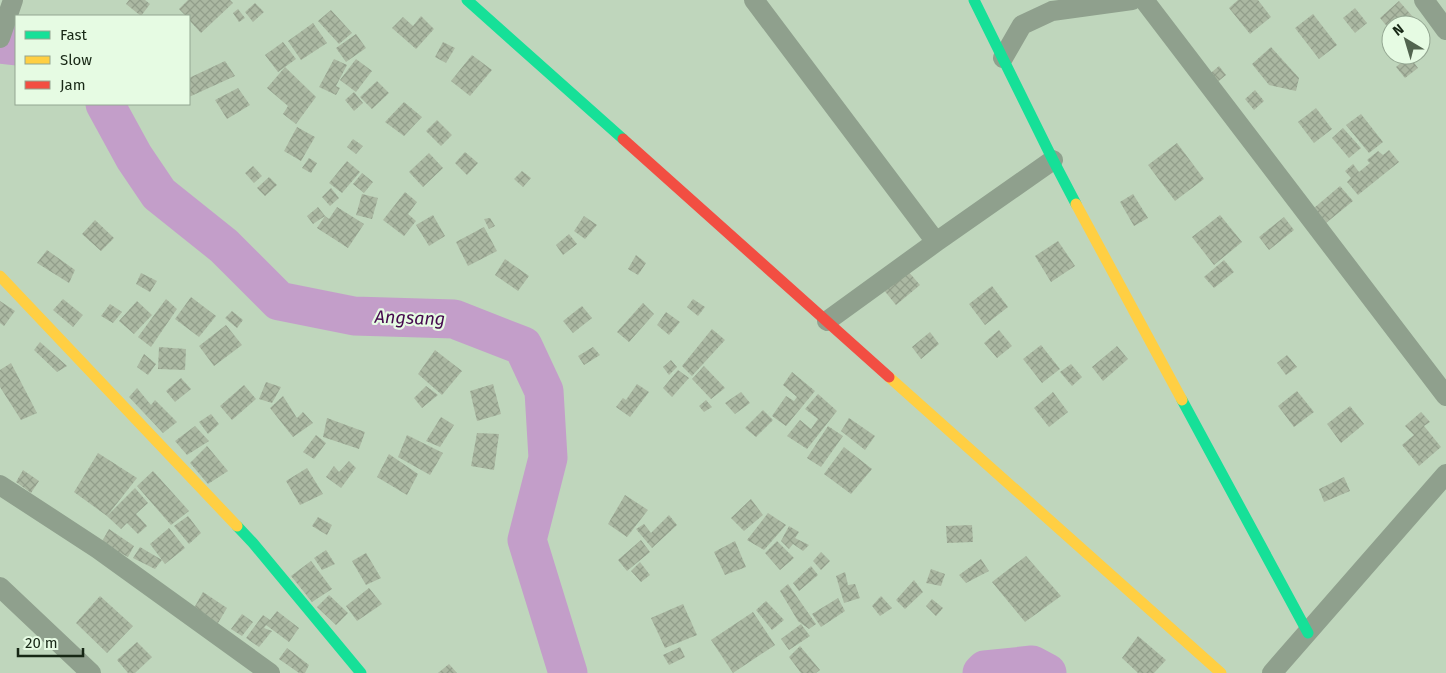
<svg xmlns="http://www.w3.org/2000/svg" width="1446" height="673" viewBox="0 0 1446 673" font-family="'Fira Sans',sans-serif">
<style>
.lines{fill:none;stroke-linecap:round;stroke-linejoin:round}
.river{stroke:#c39ec9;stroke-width:39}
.building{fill:url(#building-cross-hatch)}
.street{stroke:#8fa08d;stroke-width:20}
.fast{stroke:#16e098;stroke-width:11}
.slow{stroke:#ffcf43;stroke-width:11}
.jam{stroke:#f24e42;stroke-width:11}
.labels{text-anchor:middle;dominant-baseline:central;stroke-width:4.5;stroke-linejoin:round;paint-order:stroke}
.water-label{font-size:18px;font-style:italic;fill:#44084d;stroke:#e6fbe3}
</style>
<defs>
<pattern id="building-cross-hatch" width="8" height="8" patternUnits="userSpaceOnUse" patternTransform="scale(1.25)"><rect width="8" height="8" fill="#abb8a2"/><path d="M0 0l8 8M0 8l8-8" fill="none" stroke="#929e8b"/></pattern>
</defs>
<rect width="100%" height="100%" fill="#bfd6bc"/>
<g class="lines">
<path class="river" d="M0,44L16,46
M105,104L134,157L159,194L224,246L279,301L354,316L454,319L523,346L544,391L548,458L527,540L568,673
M982,673L985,670L1032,665L1047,673"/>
</g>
<path class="building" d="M129,0H145L150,4L141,16L126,4Z
M188,0H230L233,3L201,33L189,20V16H186L179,9Z
M1238,0H1258L1271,17L1250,34L1229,8Z
M1399,1L1420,25H1391V31L1380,18Z
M255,3L264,12L253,22L245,12Z
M1355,8L1367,23L1355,33L1343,18Z
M238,9L245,18L239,22L233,13Z
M331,10L352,33L339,44L318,21Z
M1313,14L1337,45L1319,59L1295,28Z
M421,16L434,29L416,49L392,28L403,17L413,26Z
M313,23L327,43L301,60L288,41Z
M356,34L366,48L346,62L336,48Z
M283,42L296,59L278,72L265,55Z
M443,42L455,48L446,63L435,57Z
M1271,47L1299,78L1296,91L1269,85L1252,64Z
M472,55L492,70L470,96L451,81Z
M1409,56L1418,68L1405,78L1396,67Z
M334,59L347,65L336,86L340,88L336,95L319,87Z
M356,59L372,71L356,92L340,80Z
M225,61L235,76L189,97V78Z
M1219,66L1226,75L1215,84L1207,76Z
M285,67L316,97L296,124L283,114L288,106L267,88Z
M377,81L389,93L372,109L360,97Z
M238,88L250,105L227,119L215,100Z
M1255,90L1264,101L1254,110L1245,99Z
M354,92L363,103L354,111L345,100Z
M404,102L422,117L404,136L385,122Z
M1316,108L1332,129L1314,143L1298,122Z
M1361,114L1383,142L1369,153L1346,125Z
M437,120L452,135L441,146L426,131Z
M297,127L315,137L301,161L284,151Z
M1343,128L1361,148L1349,158L1332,138Z
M353,139L363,146L356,154L347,147Z
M1177,143L1204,179L1175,201L1148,165Z
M1389,150L1399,162L1358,195L1347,182L1351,178L1345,171L1353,164L1359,172L1370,163L1367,160L1378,151L1383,155Z
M465,152L478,163L467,175L455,163Z
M429,153L443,168L423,187L409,172Z
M309,158L317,163L311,173L302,168Z
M347,161L360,172L342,193L329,183Z
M253,166L262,176L254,183L245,173Z
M522,171L531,178L523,187L514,179Z
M362,173L373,182L364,193L353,184Z
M269,177L277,185L265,196L257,188Z
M1340,186L1353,201L1326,223L1314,208Z
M331,188L339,198L330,206L322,197Z
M405,192L417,202L408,214L416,221L404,236L383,220Z
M362,194L378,198L372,219L356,215Z
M1133,194L1148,218L1134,226L1120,202Z
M318,207L325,216L313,224L307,216Z
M337,207L364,224L348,248L317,228L325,216L329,219Z
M433,215L445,236L429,246L416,225Z
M1220,215L1242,242L1214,265L1192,237Z
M584,216L597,225L585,239L574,231Z
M1284,217L1294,230L1269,250L1259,237Z
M490,218L495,226L489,229L484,219Z
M95,220L114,238L101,251L82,234Z
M484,227L497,251L468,266L456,242Z
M569,234L577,244L563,255L556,245Z
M1058,241L1075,266L1051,282L1035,256Z
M47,250L75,270L69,283L37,263Z
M636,255L646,263L638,275L628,269Z
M505,259L529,276L518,291L495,275Z
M1224,260L1234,272L1214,288L1204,277Z
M907,270L920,285L896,305L883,289Z
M141,273L157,281L150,292L136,284Z
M992,286L1008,307L985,325L969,304Z
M191,297L216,316L199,337L175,319Z
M63,299L83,315L73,327L53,310Z
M166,299L177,309L151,347L138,337Z
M693,299L705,307L698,316L687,307Z
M0,301L15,311L4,326L0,323Z
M137,301L152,315L134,334L119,321Z
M643,303L654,314L629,342L617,332Z
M110,304L122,312L113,323L101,316Z
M582,306L592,318L573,333L563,321Z
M232,311L243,320L237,328L225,318Z
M666,312L680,322L669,335L657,325Z
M226,325L242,345L214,366L199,346Z
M712,329L725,340L692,376L682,366Z
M999,330L1012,346L997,358L984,343Z
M930,332L939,344L921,359L912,347Z
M40,342L67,366L57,372L34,350Z
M1041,345L1060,369L1042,383L1023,359Z
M1117,346L1128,359L1103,381L1092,367Z
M159,347L186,349L185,370L158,369Z
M593,347L600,355L584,365L578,356Z
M435,350L462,371L442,395L418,374Z
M144,354L156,364L148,375L137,367Z
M1287,355L1297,367L1286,375L1277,363Z
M671,360L677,367L669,375L663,367Z
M11,363L37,413L21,420L0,387V370Z
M1071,364L1082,377L1072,386L1060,372Z
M704,366L725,388L711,399L692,379Z
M678,370L689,378L672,397L663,388Z
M792,372L815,391L786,426L772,416L786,396L794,401L797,397L783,385Z
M181,378L191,389L175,402L166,391Z
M266,382L281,387L272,403L259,399Z
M493,384L501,414L477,421L470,391Z
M637,384L649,392L630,417L616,407L623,398L626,400Z
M244,385L256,399L232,420L220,406Z
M426,386L438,395L422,408L414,398Z
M137,388L151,405L155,400L177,422L163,433L129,397Z
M1297,391L1314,412L1294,427L1278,406Z
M741,392L750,403L735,414L725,403Z
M1053,392L1068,412L1049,427L1034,408Z
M818,394L837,411L807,449L787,436L800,420L811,429L818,419L805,409Z
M283,396L297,418L303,412L313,423L293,437L270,408Z
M706,400L712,407L704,412L699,406Z
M1350,406L1364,424L1341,443L1327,424Z
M763,410L773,420L756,437L745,428Z
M1421,412L1430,422L1424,426L1441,447L1419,466L1402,445L1414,435L1405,426Z
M211,414L219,424L208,434L199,422Z
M441,417L454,425L440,447L426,441Z
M327,418L365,432L359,449L323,437Z
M849,418L875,436L865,450L841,431Z
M195,426L209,441L187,455L175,441Z
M828,426L843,436L821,467L807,458Z
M477,433L499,434L494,470L471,466Z
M316,435L326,443L314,459L303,452Z
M407,435L443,453L430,475L398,457Z
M207,446L228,471L208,484L190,463Z
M844,447L872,469L851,494L824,474Z
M98,453L137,478L107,516L74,492Z
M389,454L418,474L407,495L377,477Z
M349,461L356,468L341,488L326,477L334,466L339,472Z
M307,468L323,494L300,505L286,481Z
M23,470L39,481L31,493L16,482Z
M153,471L189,511L171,525L137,486Z
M1344,477L1350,491L1324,502L1319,489Z
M135,488L148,503L136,514L147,526L138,534L127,523L121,529L107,516Z
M625,495L648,510L627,537L608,524Z
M751,499L763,515L744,531L731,518Z
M768,513L786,525L764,550L747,540Z
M669,515L677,525L652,548L636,529L644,524L651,533Z
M188,516L201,533L189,544L174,526Z
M318,517L332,525L327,535L312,526Z
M972,525L973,542L947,543L946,526Z
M789,526L799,532L795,538L809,545L803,551L793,544L789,549L781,541Z
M169,528L185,548L165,564L150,544Z
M109,529L134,546L128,557L101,543Z
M641,540L650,552L627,571L618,560Z
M735,541L746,567L725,575L714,552Z
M777,541L794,558L780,570L765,553Z
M140,547L162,560L155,569L133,558Z
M326,550L335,564L322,570L314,558Z
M821,552L830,561L821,570L813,561Z
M366,553L381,578L366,585L352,561Z
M1026,556L1061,596L1025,622L992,582Z
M981,559L989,571L966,583L959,575Z
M311,561L332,589L312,602L291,576Z
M640,562L650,575L641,582L631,571Z
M811,566L818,575L799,591L793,583Z
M931,569L945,574L941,586L926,583Z
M845,572L848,585L855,584L860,598L844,603L836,576Z
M914,580L923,592L905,609L896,600Z
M788,584L816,624L809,629L798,621L780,591Z
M369,588L382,604L357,621L346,606Z
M203,592L227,608L218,623L194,608Z
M329,595L348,613L336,625L317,607Z
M100,596L133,626L107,653L76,623Z
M881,596L892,608L880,616L872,606Z
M838,598L845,611L821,627L812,614Z
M932,599L943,608L936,616L926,606Z
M766,601L784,620L772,630L756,610Z
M683,604L697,635L665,648L651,618Z
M277,611L299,628L289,642L266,625L264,628L272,631L259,647L246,638L263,615L270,620Z
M753,612L775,645L733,673L711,640Z
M242,614L253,622L242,636L231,629Z
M801,624L810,636L789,650L781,639Z
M1138,636L1166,660L1154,673H1138L1122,658Z
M137,642L152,657L135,673H128L117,660Z
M800,646L820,670L816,673H801L789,657Z
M680,647L685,657L669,665L663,655Z
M287,648L309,665L305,673H299L279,659Z
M449,664L457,673H438Z"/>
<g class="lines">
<path class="street" d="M754,0L936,242
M1144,0L1446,396
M1424,0L1446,30
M0,38L13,0
M1003,58L1022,25L1052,11L1132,0
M827,321L936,242L1053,160
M0,485L98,549L270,673
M0,587L91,673
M1272,673L1446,474"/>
<path class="fast" d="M467,0L623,139
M974,0L1053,160L1076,204
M1182,400L1308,633
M237,526L253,543L361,673"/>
<path class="slow" d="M1076,204L1182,400
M0,276L237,526
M889,377L1221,673"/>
<path class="jam" d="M623,139L889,377"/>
</g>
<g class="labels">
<g class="water-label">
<text transform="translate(410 318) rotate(2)">Angsang</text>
</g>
</g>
<rect x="15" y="15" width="175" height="90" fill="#e6fbe3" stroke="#93a691"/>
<rect x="25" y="31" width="25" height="8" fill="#16e098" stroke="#93a691"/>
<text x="60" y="40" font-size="15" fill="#172715">Fast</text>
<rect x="25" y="56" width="25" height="8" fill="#ffcf43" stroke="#93a691"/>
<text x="60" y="65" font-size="15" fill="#172715">Slow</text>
<rect x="25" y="81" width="25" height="8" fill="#f24e42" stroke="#93a691"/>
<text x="60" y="90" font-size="15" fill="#172715">Jam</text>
<g transform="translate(1406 40) rotate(322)"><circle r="24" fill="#e6fbe3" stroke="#93a691"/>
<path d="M0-4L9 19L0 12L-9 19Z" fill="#52644f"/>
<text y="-8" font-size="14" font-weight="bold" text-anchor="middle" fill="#172715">N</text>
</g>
<path d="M18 648v8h65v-8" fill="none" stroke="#172715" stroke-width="2.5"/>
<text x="25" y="648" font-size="15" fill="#172715" stroke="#e6fbe3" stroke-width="4" paint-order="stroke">20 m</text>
</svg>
